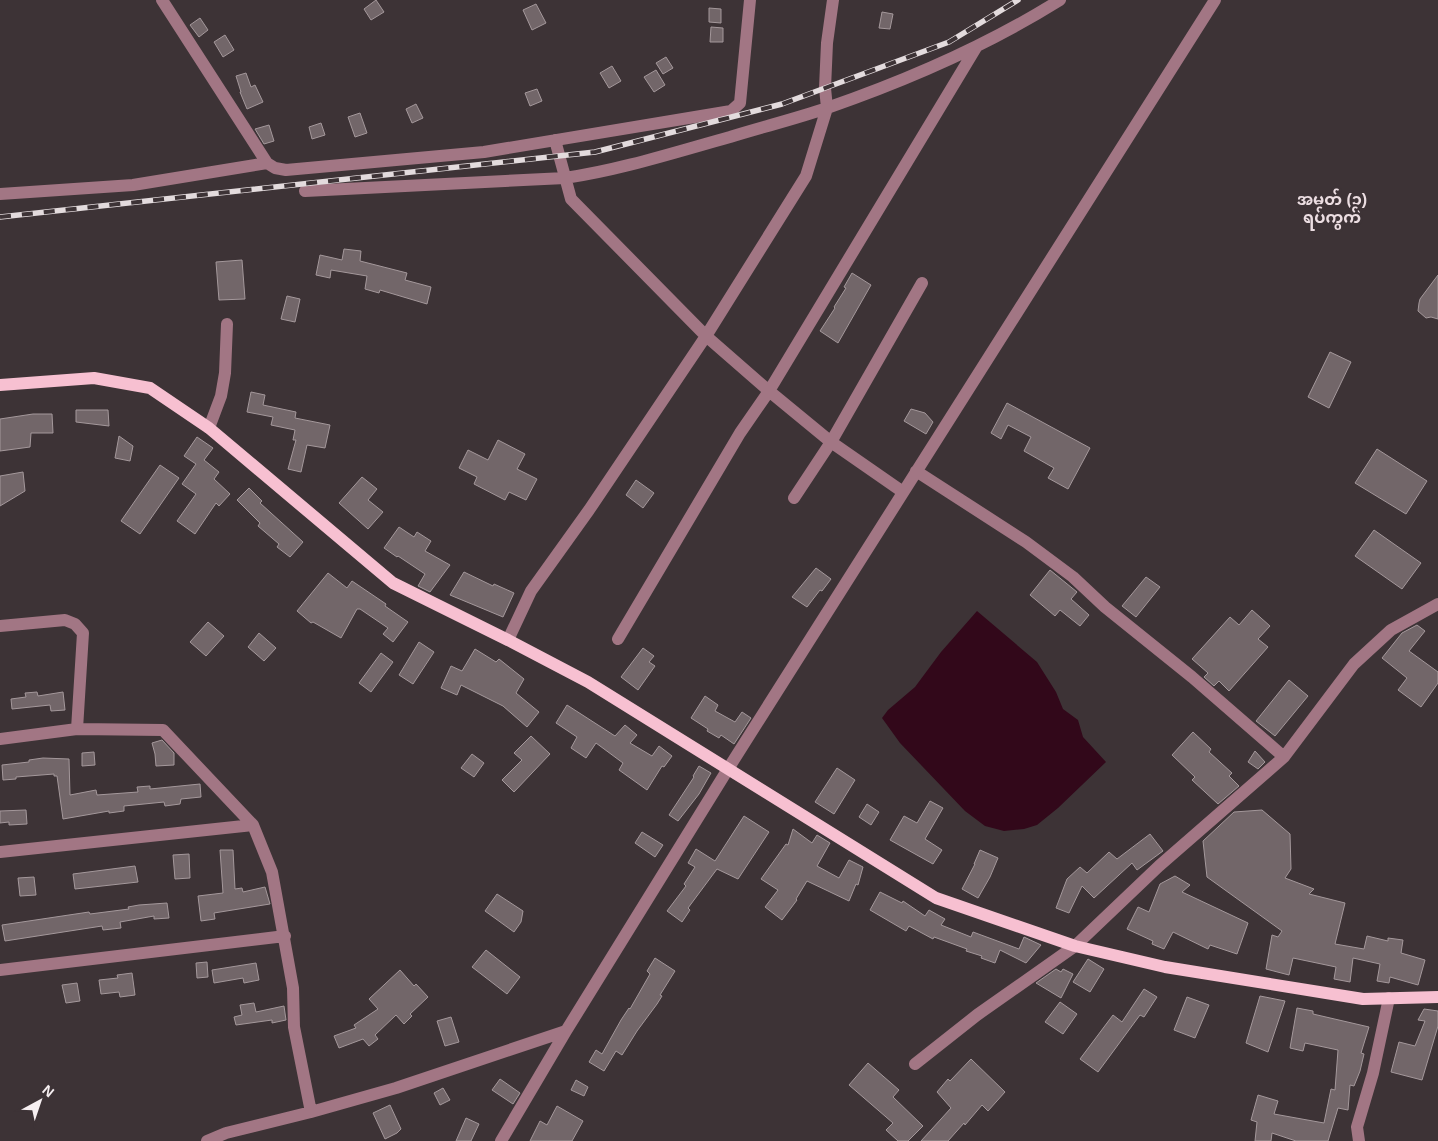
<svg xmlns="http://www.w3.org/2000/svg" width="1438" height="1141" viewBox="0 0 1438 1141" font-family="Arial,'Noto Sans Myanmar',sans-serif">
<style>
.water{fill:#32081a}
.building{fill:#726669;stroke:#a4989b}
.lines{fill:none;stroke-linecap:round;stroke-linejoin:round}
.minor{stroke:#a27684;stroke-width:12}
.major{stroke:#f7c0d1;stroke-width:12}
.rail-casing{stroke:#e3dbdd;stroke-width:5.5}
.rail{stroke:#3d3336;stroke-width:4;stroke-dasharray:11;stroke-linecap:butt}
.labels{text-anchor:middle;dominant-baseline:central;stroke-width:5;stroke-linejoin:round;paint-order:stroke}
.quarter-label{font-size:16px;font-weight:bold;fill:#ecdee2;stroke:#3d3336}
</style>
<rect width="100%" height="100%" fill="#3d3336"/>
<path class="water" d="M977,611L1037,662L1056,692L1063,709L1078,720L1083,737L1106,762L1058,808L1037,825L1024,829L1004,831L985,826L965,811L900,743L882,718L888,710L915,687L941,652Z"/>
<path class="building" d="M376,0L384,12L371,20L364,9Z
M536,4L546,23L532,30L523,10Z
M709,8L721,9V23L709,22Z
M882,12L893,14L890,29L879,28Z
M200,18L208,30L199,37L190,25Z
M711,27L723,28V42H710Z
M225,35L234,50L223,57L214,42Z
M666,57L673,68L663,74L656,63Z
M612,66L621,81L609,88L600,73Z
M656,70L665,85L654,92L644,77Z
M246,73L251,87L255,85L263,102L247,109L240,92H241L236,76Z
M537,89L542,101L530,106L525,93Z
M416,104L423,118L412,123L406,109Z
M360,113L367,133L355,137L348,117Z
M321,123L325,135L312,139L309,127Z
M269,125L274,141L264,144L255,129Z
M344,249L361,251L360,261L407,273L405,280L431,287L427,304L380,290L379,293L365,289L367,276L331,270L330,278L316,275L320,255L342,260Z
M242,260L245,299L219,300L216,262Z
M852,273L871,285L838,343L820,331L835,308L834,307L846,288L844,287Z
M1438,275V319L1431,317L1426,318L1418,311L1419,303L1420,299Z
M287,296L300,299L295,322L281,319Z
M1330,352L1351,362L1329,408L1308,397Z
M251,392L265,395L263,405L296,412L295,418L330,425L325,448L307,445L301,472L288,469L296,440H293L295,430L271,425L273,417L247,412Z
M1007,403L1090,448L1068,489L1048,478L1054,468L1024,451L1031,437L1008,425L1001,439L991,433Z
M911,409L925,413L933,422L926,434L904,421Z
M76,410H108L109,426L76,422Z
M33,414H52L53,433H31L30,447L0,451V419Z
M119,436L133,446L130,461L115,458Z
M197,437L213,448L204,460L219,472L214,479L230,494L219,506L216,503L195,534L177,521L196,494L182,484L196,464L184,456Z
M498,440L525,454L517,469L537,479L526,500L509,492L505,500L474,484L477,477L459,468L468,450L488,460Z
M1377,449L1427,481L1406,514L1355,483Z
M160,465L179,478L140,534L121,521Z
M23,472L25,491L0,506V476Z
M362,477L377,489L368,500L383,512L368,529L339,503Z
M636,480L654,493L643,508L626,495Z
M249,488L262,501L260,503L303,542L290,557L277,547L279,544L258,526L260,523L237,500Z
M399,527L414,537L417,532L431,541L425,551L450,565L430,592L418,586L425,574L398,556L397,557L384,548Z
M1374,530L1421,563L1402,589L1355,556Z
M816,568L831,579L822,591L820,590L807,607L792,597Z
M1050,570L1077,592L1071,599L1089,615L1080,626L1060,610L1055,616L1030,595Z
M464,572L493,586L494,584L514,593L503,617L450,595Z
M328,573L347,588L352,581L386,604L385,606L408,622L393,642L383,634L388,628L360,609H357L341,638L313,622L311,623L297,611Z
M1146,577L1160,587L1136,617L1122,606Z
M1252,610L1270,626L1258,639L1268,647L1229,691L1219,681L1214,686L1204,677L1208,673L1192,659L1230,617L1239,625Z
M208,622L224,636L206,656L190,642Z
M1417,625L1425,631L1409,651L1438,672V683L1421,707L1398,690L1407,678L1382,658L1402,633Z
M259,633L276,648L264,661L248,647Z
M419,642L434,652L413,684L399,675Z
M643,648L654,656L649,662L655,666L638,690L621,677Z
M475,649L496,662L499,659L524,679L516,693L539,712L527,727L503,706L461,685L457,695L441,688L451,666L462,671Z
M381,653L393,662L371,692L359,683Z
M1289,680L1308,696L1275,736L1256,721Z
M37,692L38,696L63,692L65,710L51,711L50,705L12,709L11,699L26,697L25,693Z
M705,696L718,705L715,711L735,722L742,712L751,718L734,744L721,735L719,738L707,731L708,729L691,718Z
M567,705L615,736L625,725L637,735L630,743L652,756L659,746L672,756L664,767L662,766L647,790L619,770L623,763L596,743L586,758L571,748L577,737L556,723Z
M1193,732L1211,749L1209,752L1232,773L1229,776L1239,786L1218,804L1192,780L1195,777L1172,755Z
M531,736L550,754L514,792L502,780L522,760L514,753Z
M162,740L174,753V765L156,766L155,754L152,743Z
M1255,751L1265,762L1258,769L1248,762Z
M94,752L95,765L82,766V753Z
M472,754L484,763L474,777L461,768Z
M43,758L69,759L70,795L96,790L97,795L138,792L137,787L150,786V789L200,784L201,797L181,799L180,804L165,806L164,802L124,806V811L109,813V811L63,819L57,776H54V774L16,777V779L3,780L2,765L29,762V760Z
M699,766L711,773L699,794L678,821L669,815L694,777L693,776Z
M837,768L855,780L834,814L815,802Z
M930,801L943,808L925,839L942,850L933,864L890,840L904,816L917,823Z
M867,804L879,812L871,825L859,817Z
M26,810L27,824L9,825V822L0,823V811Z
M1262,810L1290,834L1291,869L1285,878L1314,889L1309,894L1345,903L1335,944L1364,949L1367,936L1388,941V938L1403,940L1401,953L1425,960L1418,985L1390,977L1389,983L1377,981L1380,964L1353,958L1350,982L1334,979L1336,967L1293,958L1289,975L1266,969L1272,935L1278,937L1282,931L1207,877L1203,841L1234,812Z
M744,816L769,832L738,879L717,869L688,908L690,910L682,922L667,911L686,886L684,884L695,867L688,863L696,849L715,861Z
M793,829L812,843L817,835L830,843L817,866L839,878L849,860L863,867L858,885L856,884L849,901L807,881L796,899L797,900L782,920L765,907L778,890L761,879L786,844L788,845Z
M642,832L663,845L655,857L635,843Z
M1150,834L1163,851L1137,870L1132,863L1094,898L1082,886L1069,913L1056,908L1067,879L1080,867L1087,873L1109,852L1117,859Z
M220,850H233L235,889L242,888L243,892L265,887L270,904L214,913L215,919L201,921L198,896L223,893Z
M980,850L998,858L990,877L978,898L962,889L975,864H974Z
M189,854L190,878L175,879L173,855Z
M135,866L138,882L75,889L73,874Z
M1175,876L1190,885L1182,892L1248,923L1237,954L1210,945L1208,949L1173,932L1164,949L1152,944L1153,941L1127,929L1138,907L1149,912L1160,884Z
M34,877L36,895L20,896L18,878Z
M880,892L902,903L903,901L925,916L929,910L945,919L941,925L971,937L973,932L1019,949L1024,937L1041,945L1026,963L1000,950L995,963L981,958L982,956L966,951L967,949L934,937L933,939L909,926L906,931L870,910Z
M497,894L523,911L521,922L514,932L485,911Z
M167,903L169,918L154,919V916L120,922L121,928L103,930L102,926L5,941L2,925L89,912L90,914L129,909L128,907L139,905Z
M486,950L520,977L507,994L472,967Z
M655,958L675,971L660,995L662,996L657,1004L637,1031L622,1055L616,1051L604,1071L589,1062L596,1050L602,1054L621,1020L629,1008L630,1009L650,974L647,971Z
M1088,959L1104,969L1090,992L1073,982Z
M207,962L208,977L197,978L196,963Z
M256,963L259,980L244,983L243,978L214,983L212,970Z
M1056,969L1061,972L1063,969L1073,974L1061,998L1036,983Z
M400,970L414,986L416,984L428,997L410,1014L412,1016L404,1024L396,1015L375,1035L378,1039L369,1046L363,1039L339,1048L334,1036L356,1028L354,1025L378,1009L369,999Z
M132,973L135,995L120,997L119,992L101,994L99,980L118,978L117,975Z
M77,983L80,1001L66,1003L62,985Z
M1144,989L1157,997L1144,1017L1140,1015L1098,1072L1080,1059L1113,1015L1122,1022Z
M1260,996L1285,1001L1268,1052L1246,1043Z
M1187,997L1209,1005L1195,1038L1174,1030Z
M1060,1002L1077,1014L1063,1034L1045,1022Z
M254,1003L256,1012L284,1006L286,1020L272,1023V1020L236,1025L234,1017L242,1015L240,1005Z
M1297,1008L1313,1011V1014L1369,1027L1361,1053L1364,1054L1360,1071L1354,1086L1350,1085L1348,1110L1338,1108L1328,1141H1296L1272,1133L1271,1141H1255L1257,1122L1251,1120L1258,1095L1278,1101L1274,1114L1324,1123L1331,1089L1335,1090L1338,1050L1305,1043L1303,1051L1290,1048Z
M1424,1009L1438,1011V1026L1422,1080L1391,1072L1399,1042L1415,1046L1425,1021L1418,1020Z
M451,1017L459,1042L445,1046L437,1021Z
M971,1059L1005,1092L988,1111L982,1105L965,1125L964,1123L948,1141H921L951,1108L937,1092L948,1079L950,1081Z
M868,1063L899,1090L893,1097L923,1126L908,1141H898L886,1130L893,1123L849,1085Z
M500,1079L520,1093L513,1104L492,1090Z
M576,1080L588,1087L584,1096L571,1090Z
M443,1088L450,1100L440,1105L434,1093Z
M390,1105L401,1129L397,1133L385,1139L373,1113Z
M557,1106L583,1121L572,1141H530L540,1121L547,1125Z
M466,1118L479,1124L471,1141H456Z"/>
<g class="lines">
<path class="minor" d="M162,0L267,163L275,168L286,170L484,152L731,111L740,103L750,0
M555,140L571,199L706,336L769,391L831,442L903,492
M305,191L565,178C620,170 676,152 730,137C762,127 795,119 827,108C908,80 988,45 1060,0
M0,194L133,185L267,163
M209,428L221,396L225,373L227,324
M916,471L1026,542L1073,577L1105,607L1192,677L1284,757L1354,664L1391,630L1438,604
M794,498L831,442L922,283
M0,626L65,620L75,624L83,633L77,729
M618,639L740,433L769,391L977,46
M508,640L531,591L589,510L706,336L806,176L827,108L825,88L827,43L833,0
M0,739L77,729L163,730L253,825L272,872L293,988L294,1027L311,1112L226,1133L207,1141
M0,852L253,825
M0,970L285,936
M915,1064L977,1015L1075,946L1159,866L1284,757
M311,1112L396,1088L566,1031
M501,1141L566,1031L728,769L1215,0
M1359,1141L1357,1127L1373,1073L1389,998"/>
<path class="major" d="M0,385L94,378L150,388L209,428L393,583L508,640L588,682L936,898L1075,946L1165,967L1363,999L1438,997"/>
<g class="rail-casing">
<path id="rail" d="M0,217L595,152L782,104L949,42L1018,0"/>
</g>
<use href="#rail" class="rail"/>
</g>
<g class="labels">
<g class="quarter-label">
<text x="1332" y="199">အမှတ် (၃)<tspan x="1332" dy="18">ရပ်ကွက်</tspan></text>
</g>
</g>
<g transform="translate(40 1101) rotate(40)" stroke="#3d3336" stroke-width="4" paint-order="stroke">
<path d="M0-4L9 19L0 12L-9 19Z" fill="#f6eff1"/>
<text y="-8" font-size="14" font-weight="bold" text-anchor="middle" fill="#f6eff1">N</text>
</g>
</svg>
